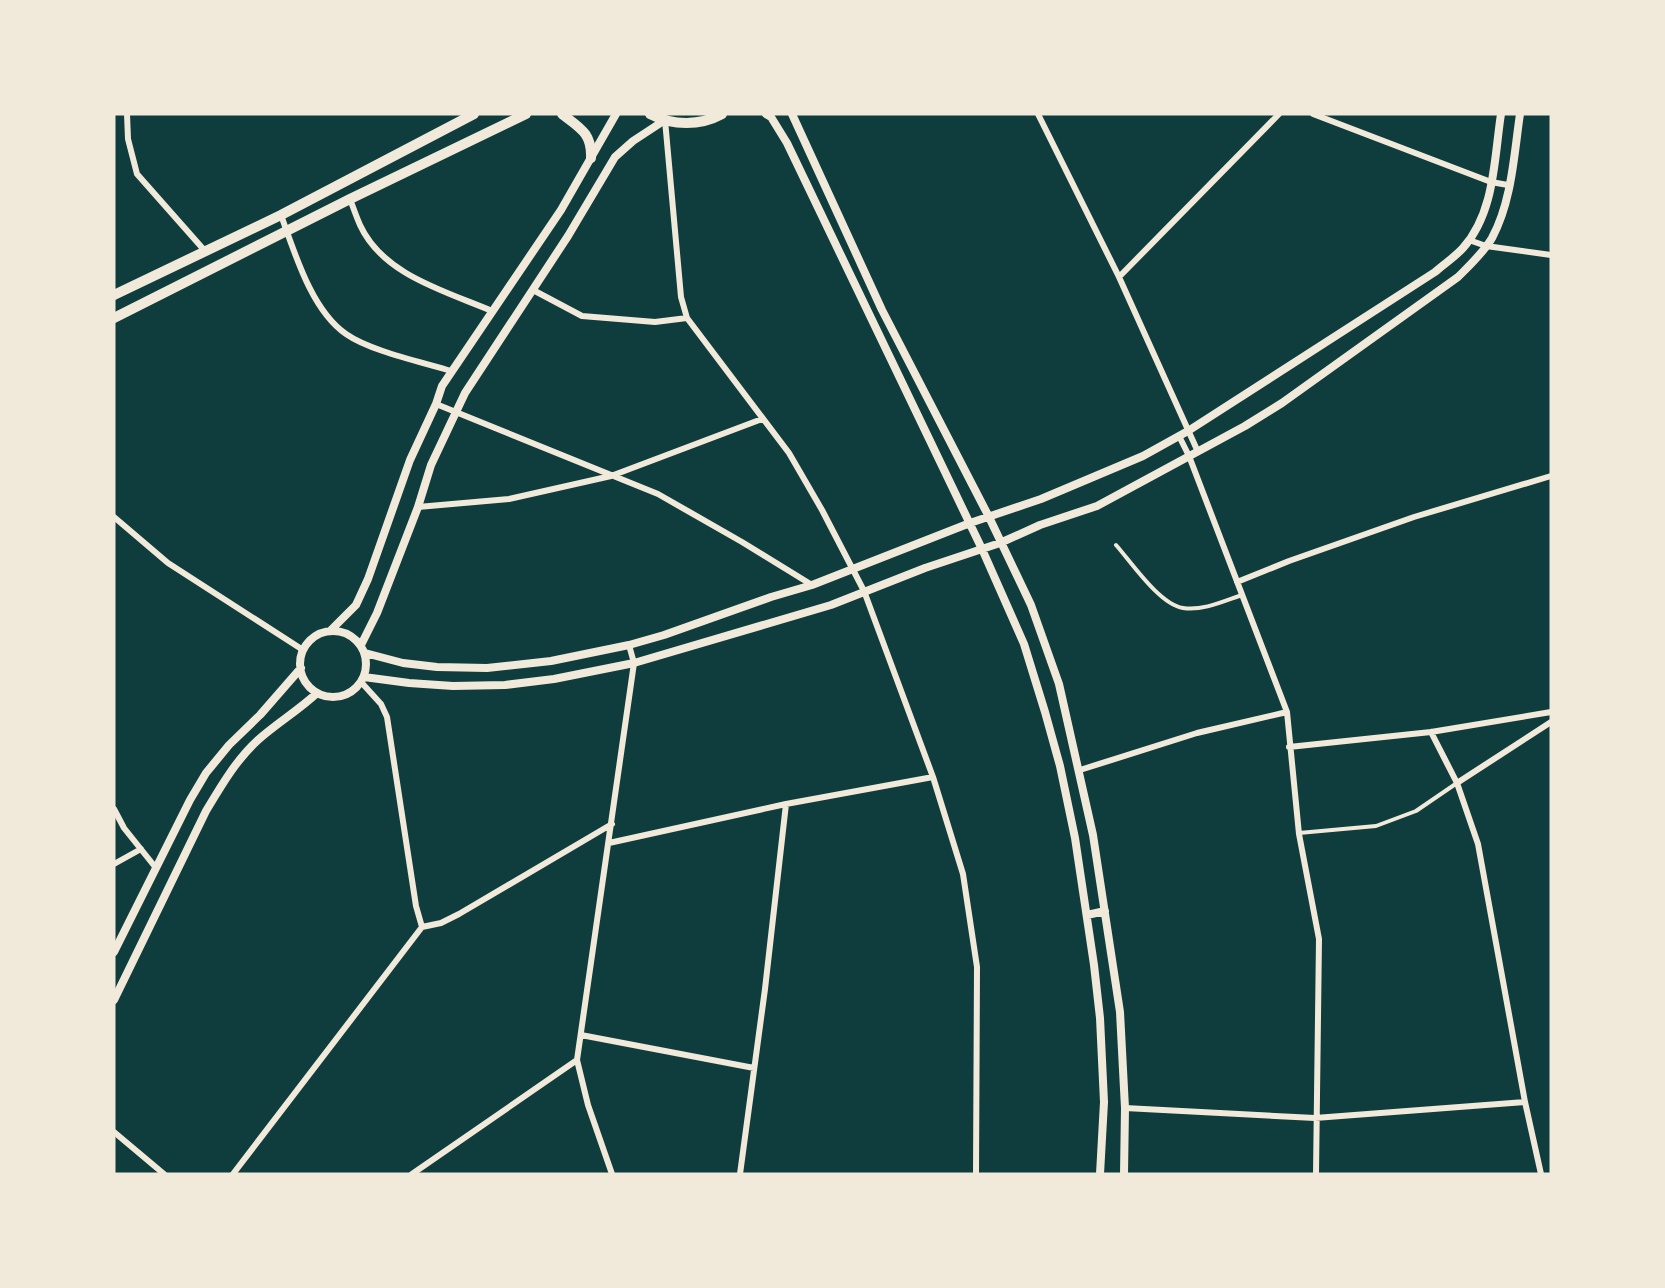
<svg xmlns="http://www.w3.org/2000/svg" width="1665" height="1288" viewBox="0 0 1665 1288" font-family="'PT Sans Narrow',sans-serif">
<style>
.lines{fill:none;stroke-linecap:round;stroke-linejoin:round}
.service{stroke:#f1e9da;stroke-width:4}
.minor{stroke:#f1e9da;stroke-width:6}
.tertiary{stroke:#f1e9da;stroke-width:8}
.primary{stroke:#f1e9da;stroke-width:10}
</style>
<rect width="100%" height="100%" fill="#0f3d3e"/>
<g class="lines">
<path class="service" d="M1116,545C1131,562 1160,605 1183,608C1203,611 1224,601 1242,595
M1299,833L1376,826L1416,811L1457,783"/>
<path class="minor" d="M127,114L128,139L137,174L205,251
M1038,114L1119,277L1198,452
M1313,114L1491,182L1508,185
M665,120L681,297L687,318L789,453L822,510L864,591L933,777L963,874L977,967L976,1174
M350,199C353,207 356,216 360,225C383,275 445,291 492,311
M281,215C295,254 312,311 346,334C370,351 422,362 451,371
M1469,240L1486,246L1551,255
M1119,277L1279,114
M533,290L582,316L655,322L687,318
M436,404L658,494L742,542L812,585
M1179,436L1189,456L1287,712L1299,834L1319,939L1316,1174
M418,507L509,499L611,476L762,419
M114,517L168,563L303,650
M1237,582L1289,561L1414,517L1551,476
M361,682L381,704L387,717L416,906L422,927
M1431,732L1457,783L1478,844L1525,1102L1541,1174
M1289,747L1431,732L1551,712
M1080,770L1197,733L1287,712
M1457,783L1551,722
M114,809L124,828L156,868
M609,843L786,804L933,777
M114,864L141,849
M581,1035L754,1068
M1125,1108L1315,1118L1525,1102
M114,1132L164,1174
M233,1174L422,927L441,923L459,914L612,824
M412,1174L577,1060
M612,1174L588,1105L577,1060L634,663L629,645
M740,1174L765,989L786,804"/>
<path class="tertiary" d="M766,114L771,117L787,143L982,549L1024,644L1045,712L1060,766L1075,838L1094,965L1100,1018L1104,1102L1100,1174
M792,114L882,310L989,517L1031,605L1059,684L1093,835L1120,1012L1125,1108L1124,1174
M300 664a33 33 0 1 1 66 0a33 33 0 1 1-66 0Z
M330,631L356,605L368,579L410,460L436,404L442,386L561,210L616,114
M361,645L377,613L418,507L431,465L465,393L568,236L615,157L633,141L665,120
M365,653L403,663L437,667L487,668L551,661L629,645L664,635L771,597L812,585L970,523L1041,499L1143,456L1188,431L1435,272C1444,264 1455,257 1463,248C1495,212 1494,159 1501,114
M364,677L409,683L453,686L505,685L554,679L634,663L831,605L925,568L1000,543L1040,525L1097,506L1245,426L1282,403L1458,277C1470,265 1484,252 1492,238C1512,201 1514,154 1520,114
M1087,915L1105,911
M114,952L190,800L206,773L229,745L260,715L301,668
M114,1000L206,811C221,786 236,760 258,740C277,723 299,710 317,693"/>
<path class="primary" d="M562,114C580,128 592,133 591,158
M650,114C673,126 700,126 722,114
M114,295L281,215L474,114
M114,318L350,199L526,114"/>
</g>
<rect width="1665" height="1288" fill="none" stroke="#f1e9da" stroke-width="231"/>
</svg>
